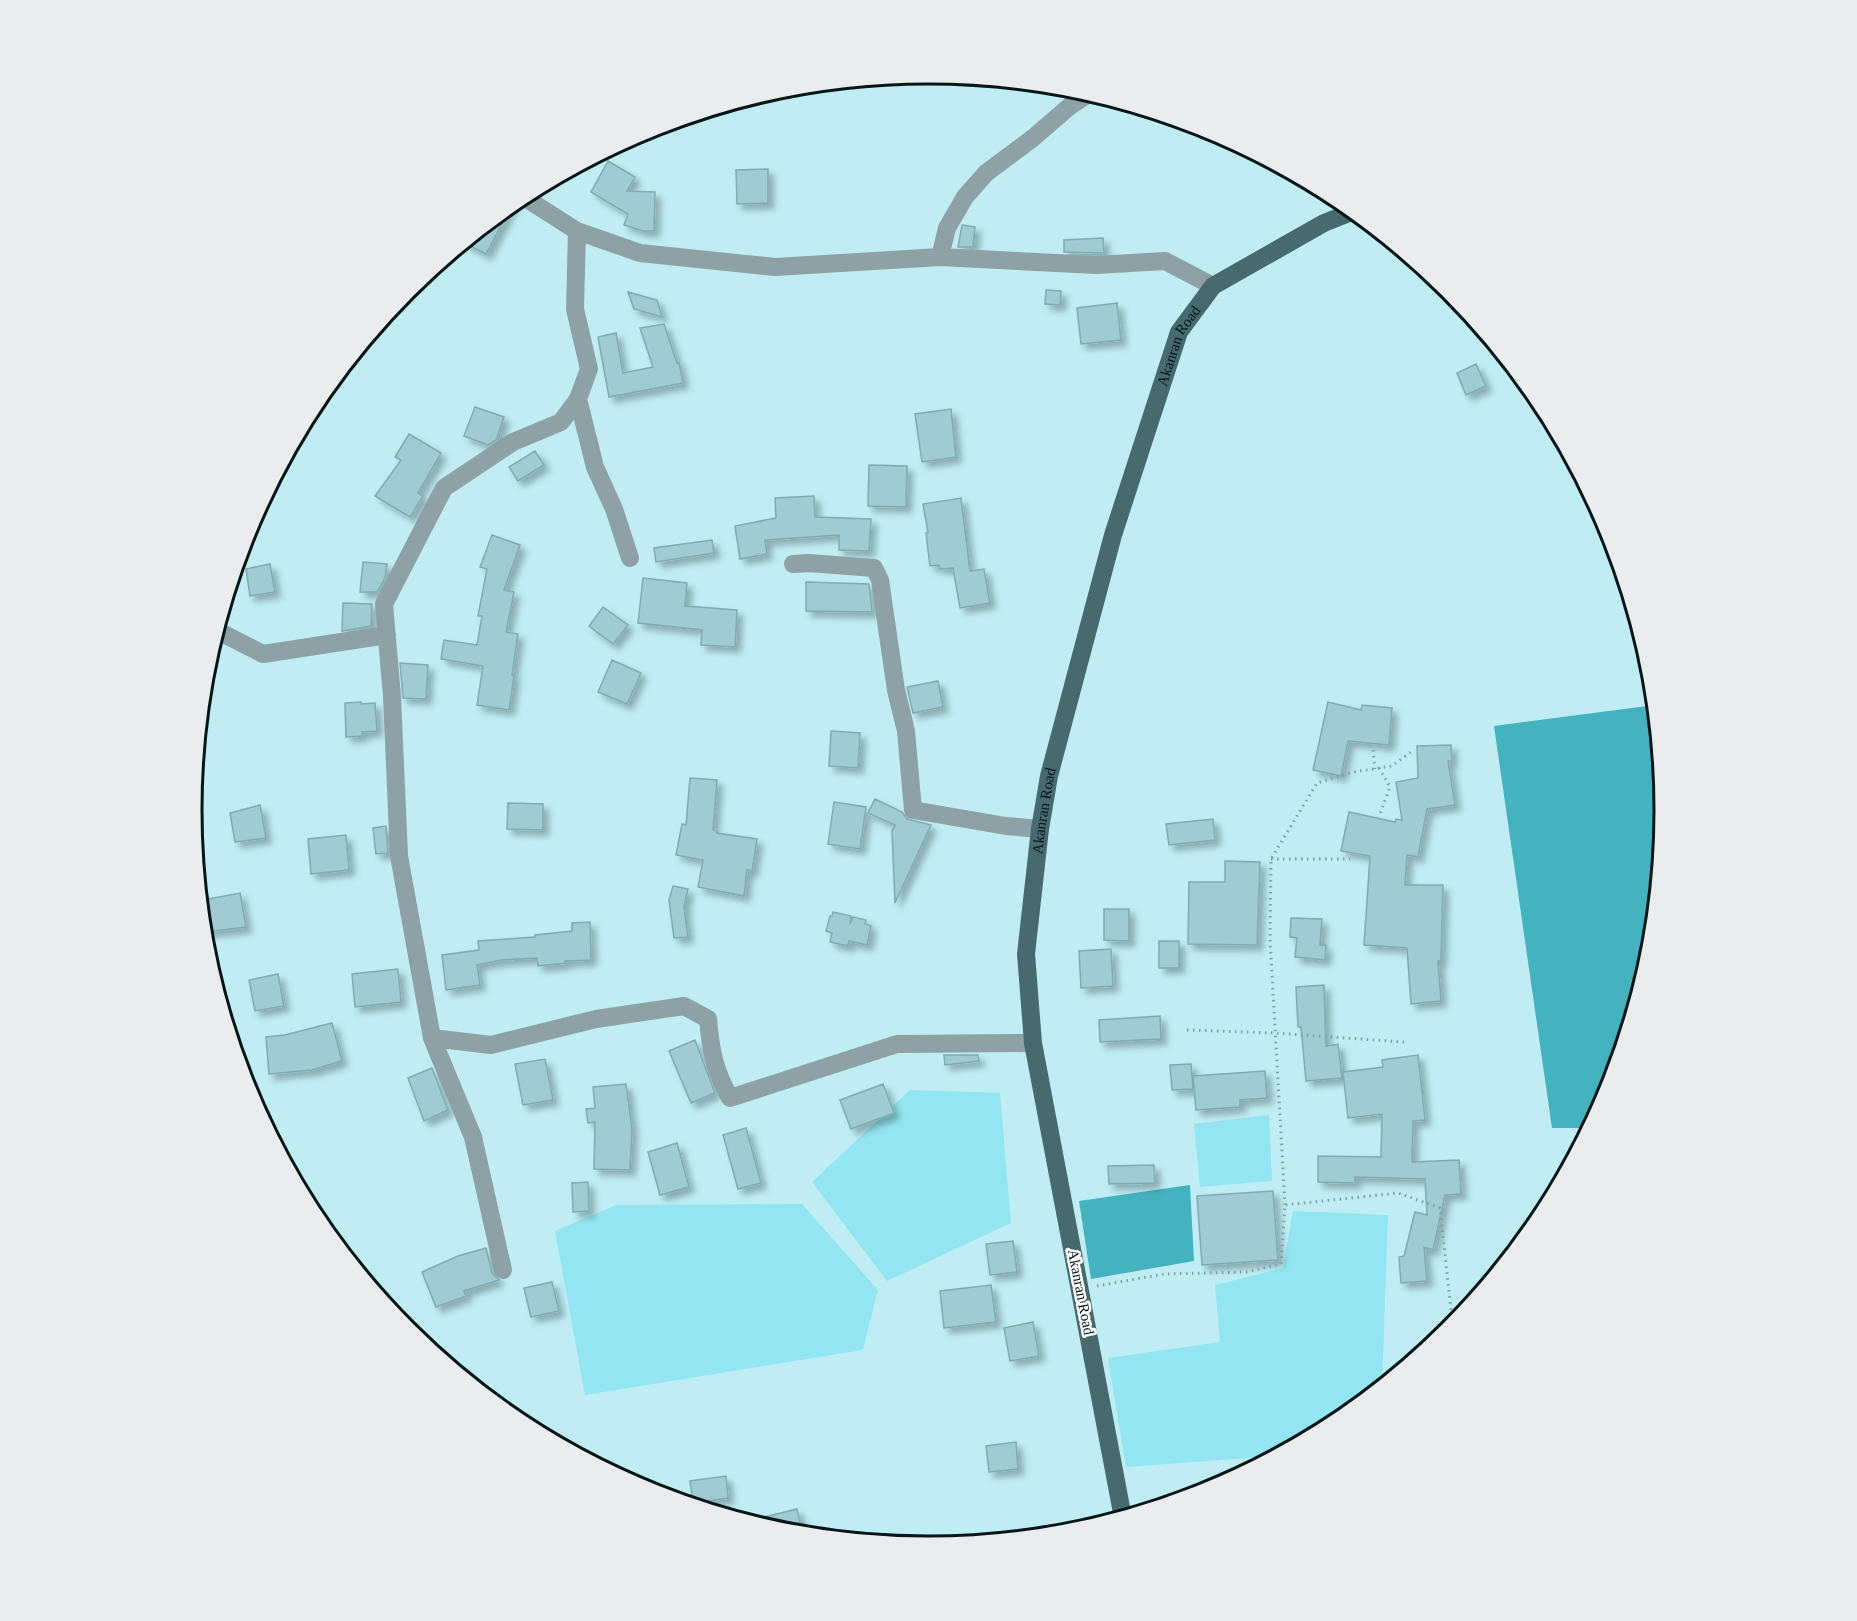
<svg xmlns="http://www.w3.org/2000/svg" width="1857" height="1621" viewBox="0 0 1857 1621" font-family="'Times New Roman',serif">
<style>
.green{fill:#93e6f1}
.forest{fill:#44b2bf}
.building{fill:#9fccd2;stroke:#7fabb1;stroke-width:1.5;filter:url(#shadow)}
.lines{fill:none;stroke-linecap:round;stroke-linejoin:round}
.path{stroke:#7ca0a4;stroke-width:3;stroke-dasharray:1.5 4.5;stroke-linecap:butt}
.minor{stroke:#8ea1a4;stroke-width:18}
.major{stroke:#476a6f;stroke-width:18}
.labels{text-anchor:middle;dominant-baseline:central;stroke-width:5;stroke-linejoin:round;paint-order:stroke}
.street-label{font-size:15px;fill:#051618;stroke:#fff}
.rim{fill:none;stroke:#051618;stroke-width:3}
</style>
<defs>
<filter id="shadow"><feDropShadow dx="5.5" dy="5.5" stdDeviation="3" flood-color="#0004"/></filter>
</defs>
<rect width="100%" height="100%" fill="#bfedf3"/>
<path class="green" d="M910,1090L1000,1093L1011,1223L887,1281L812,1182Z
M1269,1115L1272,1181L1200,1187L1194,1124Z
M802,1204L878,1290L863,1350L585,1395L555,1231L616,1205Z
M1293,1211L1388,1215L1382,1387L1338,1423L1276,1456L1126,1467L1108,1358L1220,1342L1215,1285L1283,1268Z"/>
<path class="forest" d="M1655,705L1665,811L1651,955L1609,1093L1590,1128H1552L1494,726Z
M1190,1185L1194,1261L1091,1279L1079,1201Z"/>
<path class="building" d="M608,161L635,177L627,191L655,192L654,231H643L624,225L628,214L591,192Z
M768,169V203L737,204L736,170Z
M513,203L486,254L464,243L487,224Z
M962,225L975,227L973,247H958Z
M1103,238L1104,253L1064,252V240Z
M1046,290L1061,291L1060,305L1045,304Z
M628,292L657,300L662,317L634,309Z
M1117,303L1121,340L1081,344L1077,308Z
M664,324L677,363L679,362L683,383L609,397L598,337L616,333L623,373L653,367L640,328Z
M1476,364L1486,386L1466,395L1457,373Z
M475,407L504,417L496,440L488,445L464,436Z
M951,409L956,457L922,462L915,414Z
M409,434L441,453L418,493L423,496L410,517L375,496L401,460L395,457Z
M535,451L544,465L518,481L509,467Z
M869,465L907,466L906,507L868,506Z
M814,496L815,517L871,519L869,551L839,550V535L765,540L767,554L740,559L735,526L776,518L775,498Z
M961,498L970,571L984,569L990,603L960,608L953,568L940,569L939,565L930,566L926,533L928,532L923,504Z
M492,535L520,545L504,590L514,592L506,632L518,634L512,675L514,676L509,710L477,705L483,666L441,659L444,640L477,645L482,616H478L487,569L480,567Z
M712,540L714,553L656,562L654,548Z
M363,562L387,564L385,578L377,592H360Z
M270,564L275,592L250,596L246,569Z
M643,578L687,583L685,606L737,610L735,647L701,645L702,630L638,623Z
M806,582L869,584L872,612L806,611Z
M343,603L372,604L371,626L342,631Z
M603,607L628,625L613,644L589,626Z
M612,660L641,673L627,704L598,692Z
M400,663L428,665L426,699L403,698Z
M938,681L943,707L913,713L907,687Z
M361,702V704L375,703L377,731L362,732V736L346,737L345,703Z
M1328,702L1361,710L1362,705L1392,708L1389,745L1348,741L1341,776L1313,770Z
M831,731L860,733L858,768L829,766Z
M1451,745L1452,761H1448L1455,805L1427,809L1418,857L1407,855L1405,885H1443L1441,961H1438L1441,1001L1411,1004L1407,948L1364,945L1370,856L1341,851L1349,812L1395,822L1396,819L1402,820L1396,782L1418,778L1417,746Z
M690,778L717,780L713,830L717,831V833L757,839L752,871L747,870L744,896L698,887L703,860L676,855L682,824L686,825Z
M875,799L902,812L907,819L931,825L895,903L892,831L895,825L868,813Z
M834,802L866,807L860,849L828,844Z
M508,803L543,804V830L507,829Z
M260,805L266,838L235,842L230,813Z
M1213,819L1215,840L1169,845L1166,824Z
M386,826L388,853L376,854L373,828Z
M346,835L349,870L311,874L308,839Z
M1225,861L1260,862L1257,945L1188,944L1189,882H1225Z
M673,886L688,889L684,906L688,937L674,938L669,900Z
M240,893L246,927L206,932L202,900Z
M1104,909H1129V941L1104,940Z
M833,912L851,916L850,924L853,917L866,920L865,924L871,926L867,945L849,941L848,946L830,942L832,933L826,931L830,916H832Z
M1291,918L1322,919L1320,945H1326L1325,960L1295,957L1297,938L1290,937Z
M590,922L591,960L565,961L566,963L538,966L537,958L501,960L477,965L480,985L446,990L442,955L479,950L478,941L535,937V935L572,931V923Z
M1159,941H1179V968H1159Z
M1111,949L1113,986L1081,988L1079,951Z
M398,969L401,1002L355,1007L352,974Z
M278,974L284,1006L255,1011L249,980Z
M1324,985L1326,1046L1338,1044L1342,1078L1306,1081L1301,1027H1298L1296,987Z
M1160,1016L1161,1039L1100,1042L1099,1020Z
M332,1023L342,1061L312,1070L269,1074L266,1037L285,1035Z
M695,1040L715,1093L691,1103L669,1051Z
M944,1055H978L979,1061L945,1065Z
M1418,1055L1425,1120L1413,1121L1412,1162L1459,1160L1461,1194L1445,1195L1433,1250L1424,1247L1427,1281L1401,1283L1399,1257L1404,1256L1415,1212L1427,1215L1425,1179L1355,1177V1183L1318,1182V1156L1381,1157L1382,1114L1348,1118L1343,1072L1383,1067L1382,1060Z
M545,1059L553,1100L523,1105L515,1064Z
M1191,1064L1193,1089L1172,1090L1170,1065Z
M432,1068L448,1110L424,1121L408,1078Z
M1265,1071L1267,1098L1240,1100V1107L1196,1110L1193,1076Z
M626,1084L632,1129L630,1170L594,1169L595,1122L588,1123L586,1109L595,1108L593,1087Z
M883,1084L894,1113L851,1129L840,1100Z
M746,1128L761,1183L738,1189L723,1135Z
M677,1143L689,1187L660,1195L648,1152Z
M1154,1165L1155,1183L1109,1184L1108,1166Z
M588,1182L589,1211L573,1212L572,1183Z
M1273,1191L1278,1260L1202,1265L1197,1196Z
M1013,1241L1017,1272L990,1275L986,1244Z
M486,1248L492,1273L499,1280L464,1291L466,1296L436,1307L422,1272L458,1256Z
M552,1282L559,1311L531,1317L524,1288Z
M991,1285L996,1322L944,1328L940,1291Z
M1033,1322L1039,1356L1010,1361L1004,1328Z
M1016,1442L1018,1469L989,1472L986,1446Z
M726,1476L728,1498L693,1503L690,1481Z
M797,1509L803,1535L784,1533L766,1528L764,1517Z"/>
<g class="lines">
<path class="path" d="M1373,750L1375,769
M1379,768L1390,787L1380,814
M1271,859H1350
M1187,1030L1275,1033L1404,1042
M1285,1205L1270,939L1271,859L1317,783L1354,772L1392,766L1411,752
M1097,1286L1164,1274L1246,1272L1281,1264L1285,1205L1398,1193L1440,1208L1453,1328"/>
<path class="minor" d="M522,196L577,231L640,253L775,267L940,257L1096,265L1165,261L1213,286
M577,231L575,309L589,369L578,399L561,422L513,442L444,488L384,604L392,696L399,856L432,1038L491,1045L596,1019L684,1006L708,1019C711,1052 714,1069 730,1098L897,1044L1033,1043
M940,257L947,228L965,197L986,173L1033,138L1070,106L1090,93
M578,399L595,467L614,509L630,558
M793,564L809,563L874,568L880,580L896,690L906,731L913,810L1006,826L1040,829
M217,628L218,631L263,654L387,635
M432,1038L473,1137L503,1270"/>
<path class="major" id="s1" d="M1123,1518L1033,1043L1026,954L1040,829L1049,776L1113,535L1179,332L1213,286L1324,223L1354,211"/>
</g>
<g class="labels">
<g class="street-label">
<text stroke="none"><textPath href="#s1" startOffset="1202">Akanran Road</textPath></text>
<text stroke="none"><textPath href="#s1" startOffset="717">Akanran Road</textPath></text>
<text transform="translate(1081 1292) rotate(79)">Akanran Road</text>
</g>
</g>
<path d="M0 0H1857V1621H0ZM202 810a726 726 0 1 1 1452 0a726 726 0 1 1-1452 0Z" fill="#ebeced" fill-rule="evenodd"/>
<path class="rim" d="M202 810a726 726 0 1 1 1452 0a726 726 0 1 1-1452 0Z"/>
</svg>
